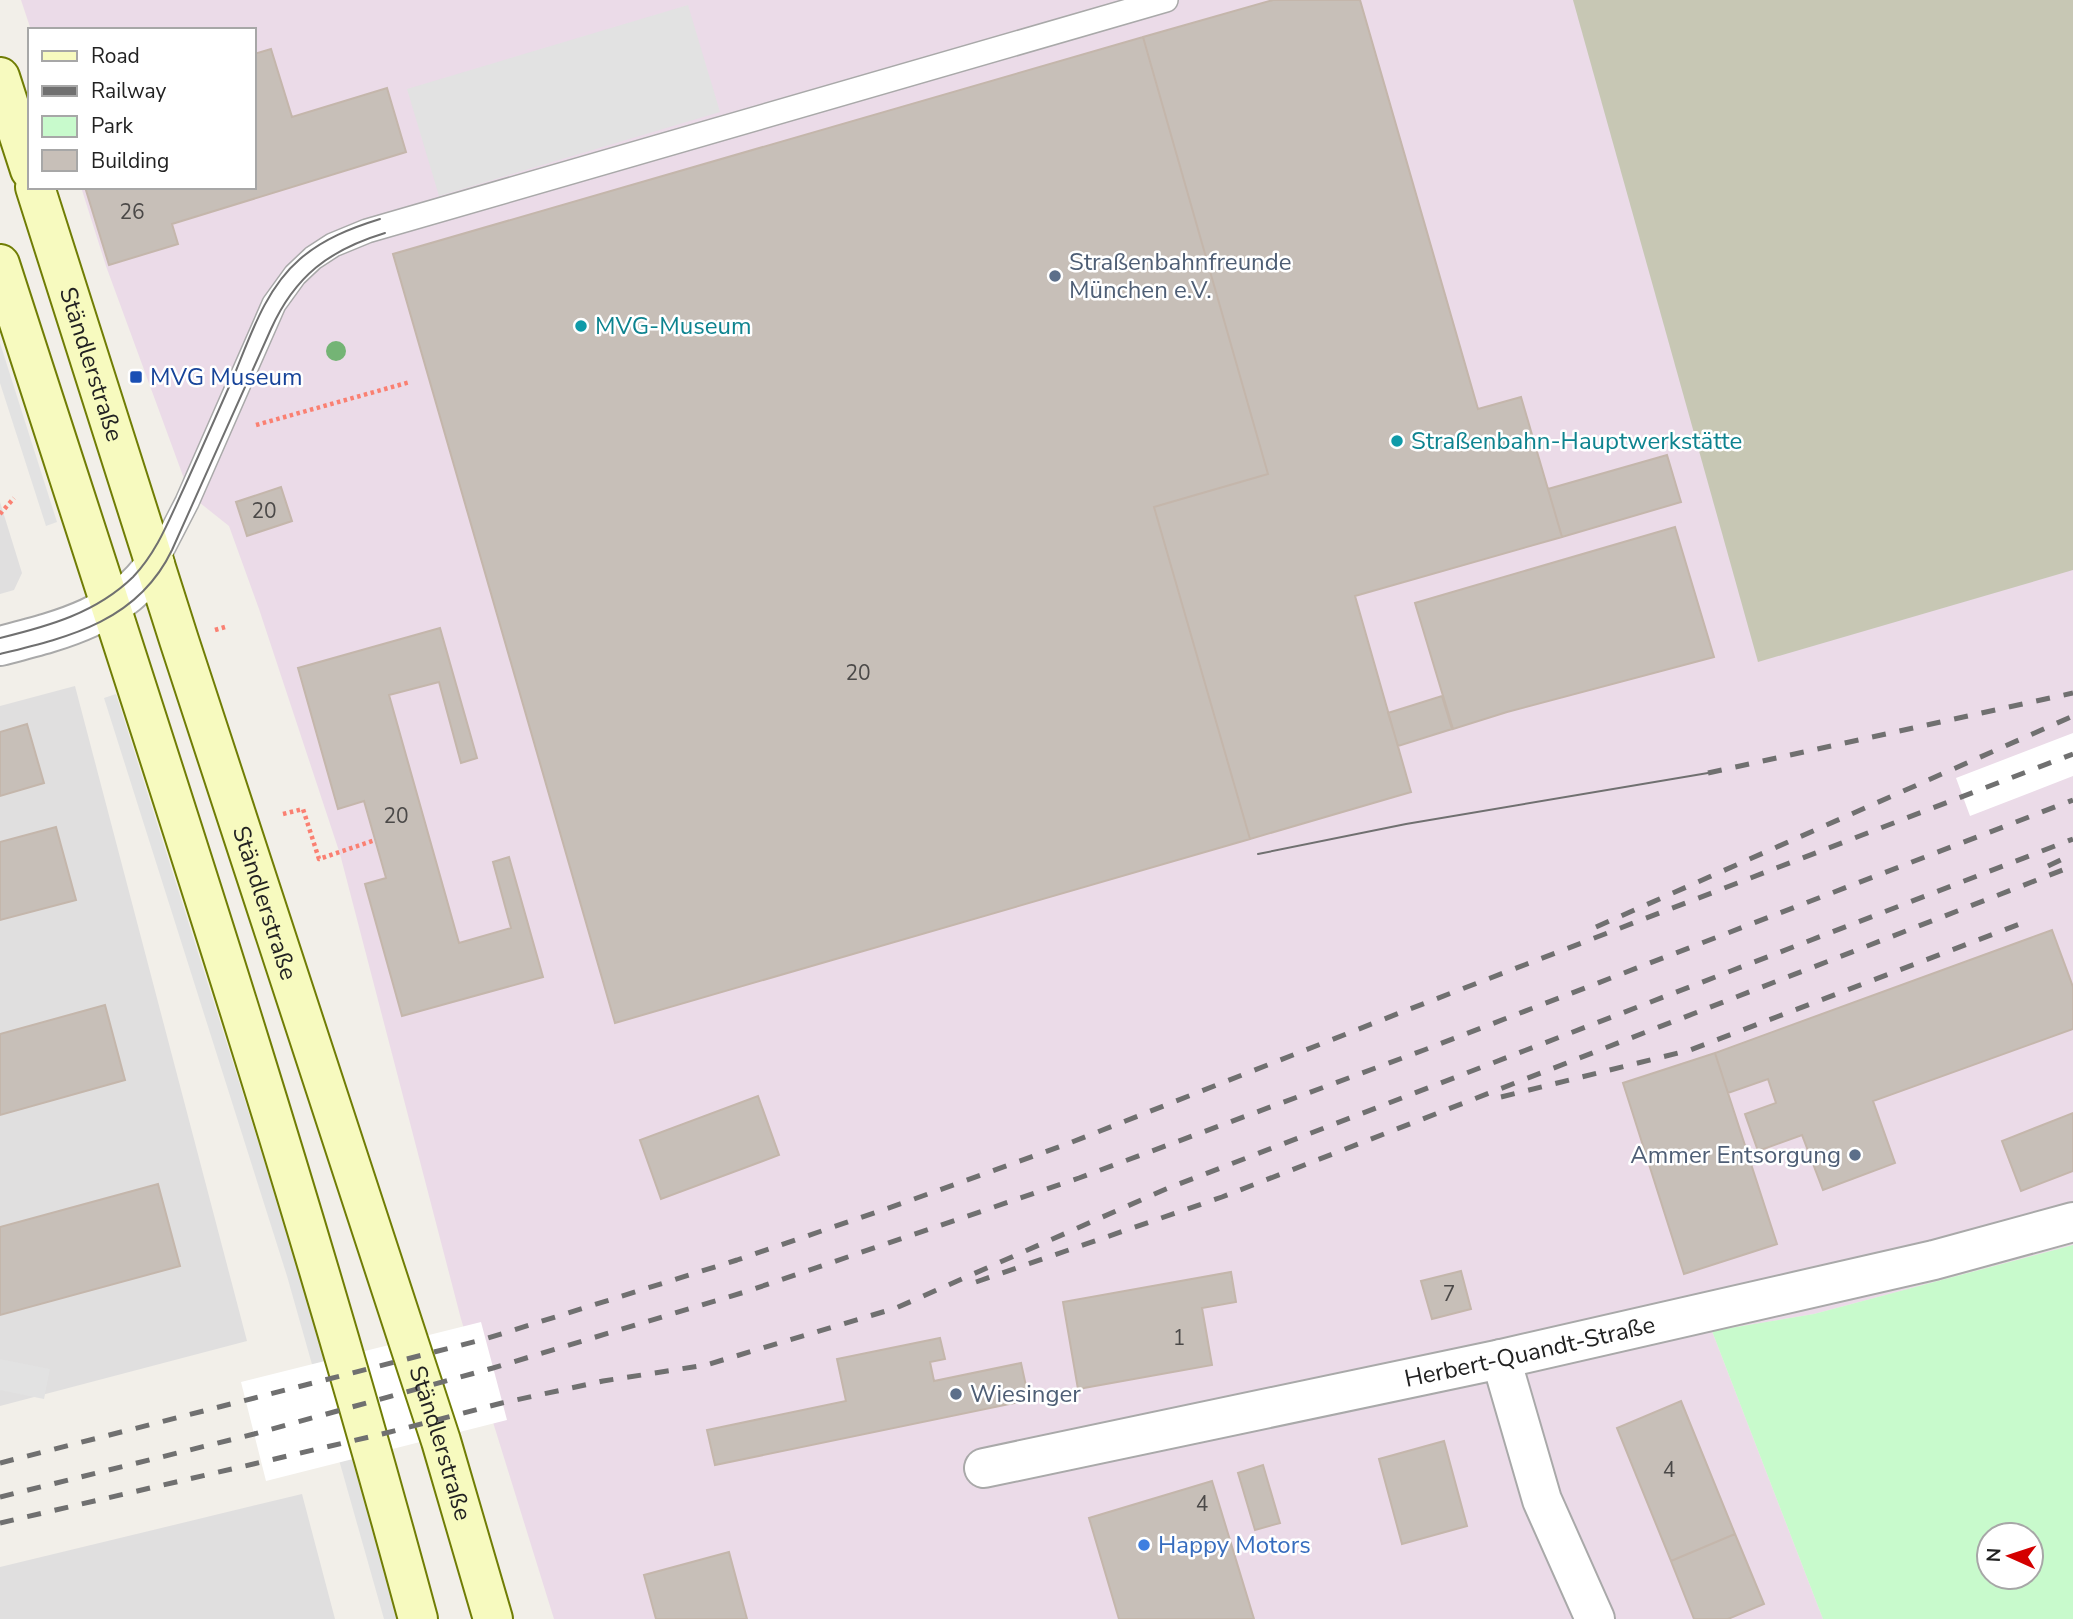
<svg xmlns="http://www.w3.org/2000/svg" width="2073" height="1619" viewBox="0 0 2073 1619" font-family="'Nunito Sans',sans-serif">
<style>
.residential{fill:#e0dfdf}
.industrial{fill:#ebdbe8}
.construction{fill:#c7c7b4}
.park{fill:#c8facc;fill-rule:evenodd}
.parking{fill:#e2e2e2}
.pier{fill:#fff}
.building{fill:#c7bfb8;stroke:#c4b6ab;stroke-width:2}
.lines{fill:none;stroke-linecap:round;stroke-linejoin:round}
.service-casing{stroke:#a9a9a9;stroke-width:26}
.minor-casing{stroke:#a9a9a9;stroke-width:42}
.secondary-casing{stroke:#707d05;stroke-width:42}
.path{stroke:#fa8072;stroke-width:4.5;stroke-dasharray:3.5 3.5;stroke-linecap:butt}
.service{stroke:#fff;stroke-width:23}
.minor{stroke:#fff;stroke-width:38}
.secondary{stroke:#f7fabf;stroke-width:38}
.tram{stroke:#707070;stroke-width:2}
.rail{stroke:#707070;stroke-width:5;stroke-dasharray:14 14;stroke-linecap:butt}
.tree{fill:#74b475}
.service-dot{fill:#5c6f8a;stroke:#fff;stroke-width:2.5}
.culture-dot{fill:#0f9aa8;stroke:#fff;stroke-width:2.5}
.transit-dot{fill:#1a4fb4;stroke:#fff;stroke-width:2.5}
.shop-dot{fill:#3f7fe0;stroke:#fff;stroke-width:2.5}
.labels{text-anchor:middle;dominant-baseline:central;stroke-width:5;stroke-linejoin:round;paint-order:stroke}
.number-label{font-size:21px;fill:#4b4948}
.service-label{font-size:24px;fill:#4e5e75;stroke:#fff;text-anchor:start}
.culture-label{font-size:24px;fill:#0d838f;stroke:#fff;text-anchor:start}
.street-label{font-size:24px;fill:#222;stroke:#fff}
.transit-label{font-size:24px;fill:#164399;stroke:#fff;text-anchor:start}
.shop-label{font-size:24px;fill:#366cbe;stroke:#fff;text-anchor:start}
</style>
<rect width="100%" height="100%" fill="#f2efe9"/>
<path class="residential" d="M0,502L22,573L14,590L0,594Z
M75,686L247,1341L0,1406V706Z
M302,1494L335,1619H0V1567Z"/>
<path class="industrial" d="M21,0H2073V1245L1814,1314L1712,1331L1823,1619H554L461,1319L340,854L259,609L229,526L190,495L106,266L81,187H254V30H31Z"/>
<path class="construction" d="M1573,0H2073V570L1758,662Z"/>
<path class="park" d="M2073,1245V1619H1823L1712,1331L1814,1314ZM1989,1535H2031V1577H1989Z"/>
<path class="parking" d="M688,5L720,112L439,196L407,89Z
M0,343L57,522L46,526L0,383Z
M116,694L300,1274L397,1619H384L287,1276L104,698Z
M0,1359L50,1369L44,1399L0,1390Z"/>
<path class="pier" d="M2073,733V776L1970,816L1956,778Z
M481,1322L507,1420L266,1481L241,1382Z"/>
<path class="building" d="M1273,0H1360L1478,409L1521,397L1562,537L1355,596L1411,792L1250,839L1154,507L1268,474L1143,37Z
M1143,37L1268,474L1154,507L1250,839L615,1023L393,254Z
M271,49L292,117L387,88L406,152L172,224L178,244L109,265L85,187H254V54Z
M1667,455L1681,502L1562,537L1548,489Z
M281,487L292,521L247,536L236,502Z
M1675,527L1714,657L1507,712L1453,729L1415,603Z
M440,628L477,758L461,763L439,682L389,695L459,943L511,928L493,862L509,857L543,977L402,1016L365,884L386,878L364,801L338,809L298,668Z
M1442,696L1452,729L1398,746L1388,713Z
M27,724L44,783L0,796V732Z
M56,827L76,900L0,920V842Z
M2052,930L2073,987V1029L1873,1101L1895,1163L1823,1190L1802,1135L1758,1151L1745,1114L1776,1103L1768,1079L1728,1093L1715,1053Z
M105,1005L125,1080L0,1115V1034Z
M1715,1053L1777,1244L1684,1274L1623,1083Z
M758,1096L779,1155L661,1199L640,1140Z
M2073,1113V1171L2021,1191L2002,1141Z
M158,1184L180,1266L0,1315V1227Z
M1461,1271L1471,1309L1432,1319L1421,1281Z
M1231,1272L1236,1302L1202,1308L1212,1365L1078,1389L1063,1302Z
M940,1338L945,1359L930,1362L934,1381L1021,1363L1029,1400L715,1465L707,1430L846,1401L837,1359Z
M1681,1401L1735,1534L1671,1561L1617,1428Z
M1444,1441L1467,1526L1402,1544L1379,1459Z
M1263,1465L1280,1523L1255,1530L1238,1473Z
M1212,1481L1254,1619H1119L1089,1518Z
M1735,1534L1764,1604L1728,1619H1694L1671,1561Z
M729,1552L747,1619H656L644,1575Z"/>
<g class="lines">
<g class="service-casing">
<path id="service" d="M155,564L187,502L274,304L295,275L313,258L333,245L367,231L1166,0"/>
</g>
<g class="minor-casing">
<g id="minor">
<path d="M0,646C58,631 119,617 155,564"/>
<path d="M1501,1359L1542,1500L1595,1619"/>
<path id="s1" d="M984,1468L1501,1359L1934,1260L2073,1222"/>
</g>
</g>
<g class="secondary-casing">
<g id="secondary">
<path d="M0,77L30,170"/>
<path id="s2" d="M35,187L179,640L441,1441L493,1619"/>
<path d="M0,264C145,714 295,1162 418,1619"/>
</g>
</g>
<path class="path" d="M256,425L410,382
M0,514L14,498
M215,630L225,627
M283,814L303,809L319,859L375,840"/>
<use href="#service" class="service"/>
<use href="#minor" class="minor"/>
<use href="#secondary" class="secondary"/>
<path class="tram" d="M0,638C49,626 96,613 133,577C157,552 169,520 183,490C200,453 216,416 233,378C250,337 265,289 300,259C323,239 351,228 380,219
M0,654C70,637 138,621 172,550L271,329C295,276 329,250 385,233
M1258,854L1406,824L1708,773"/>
<path class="rail" d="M1708,773L2073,693
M2048,866L2073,854
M1596,927L2073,716
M1501,1097L1690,1050L2030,920
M976,1282L1222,1197L2073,866
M0,1463L485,1339L737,1260L903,1203L1067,1144L1402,1012L2073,754
M0,1497L254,1434L493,1368L748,1291L1079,1178L1424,1050L2073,800
M0,1523L382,1434L502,1403L603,1381L706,1365L896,1308L1166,1189L2073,839"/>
</g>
<circle class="tree" cx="336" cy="351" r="10"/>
<g class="service-dot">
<circle cx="1055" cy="276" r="7"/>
<circle cx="1855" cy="1155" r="7"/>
<circle cx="956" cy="1394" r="7"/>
</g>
<g class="culture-dot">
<circle cx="581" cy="326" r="7"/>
<circle cx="1397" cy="441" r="7"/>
</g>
<rect class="transit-dot" x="129" y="370" width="14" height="14" rx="3.5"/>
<circle class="shop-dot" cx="1144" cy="1545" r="7"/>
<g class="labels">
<g class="number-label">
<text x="132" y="212">26</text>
<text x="264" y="511">20</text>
<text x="858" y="673">20</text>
<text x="396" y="816">20</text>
<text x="1449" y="1294">7</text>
<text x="1179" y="1338">1</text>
<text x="1669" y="1470">4</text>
<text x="1202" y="1504">4</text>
</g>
<g class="service-label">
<text x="1069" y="262">Straßenbahnfreunde<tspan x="1069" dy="28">München e.V.</tspan></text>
<text x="1841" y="1155" text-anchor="end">Ammer Entsorgung</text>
<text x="970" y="1394">Wiesinger</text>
</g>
<g class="culture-label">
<text x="595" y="326">MVG-Museum</text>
<text x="1411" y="441">Straßenbahn-Hauptwerkstätte</text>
</g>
<g class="street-label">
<text stroke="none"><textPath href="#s2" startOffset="186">Ständlerstraße</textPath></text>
<text stroke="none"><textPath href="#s2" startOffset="752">Ständlerstraße</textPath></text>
<text stroke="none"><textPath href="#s1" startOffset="558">Herbert-Quandt-Straße</textPath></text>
<text stroke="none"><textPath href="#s2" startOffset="1320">Ständlerstraße</textPath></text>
</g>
<g class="transit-label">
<text x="150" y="377">MVG Museum</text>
</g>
<g class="shop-label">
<text x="1158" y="1545">Happy Motors</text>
</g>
</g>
<rect x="28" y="28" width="228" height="161" fill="#ffffff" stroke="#a7a7a7" stroke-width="2"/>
<rect x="42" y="51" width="35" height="10" fill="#f7fabf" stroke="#a7a7a7" stroke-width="2"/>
<text x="91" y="63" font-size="21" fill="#222222">Road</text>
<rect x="42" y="86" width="35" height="10" fill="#707070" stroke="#a7a7a7" stroke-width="2"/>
<text x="91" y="98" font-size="21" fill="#222222">Railway</text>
<rect x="42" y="116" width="35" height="21" fill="#c8facc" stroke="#a7a7a7" stroke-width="2"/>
<text x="91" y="133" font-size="21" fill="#222222">Park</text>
<rect x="42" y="150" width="35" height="21" fill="#c7bfb8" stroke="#a7a7a7" stroke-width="2"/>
<text x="91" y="168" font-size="21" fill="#222222">Building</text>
<g transform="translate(2010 1556) rotate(273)"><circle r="33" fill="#ffffff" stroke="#a7a7a7" stroke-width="2"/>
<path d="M0-5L12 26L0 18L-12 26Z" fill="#d40000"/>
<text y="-10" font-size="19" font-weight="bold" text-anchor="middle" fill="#222222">N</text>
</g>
</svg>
